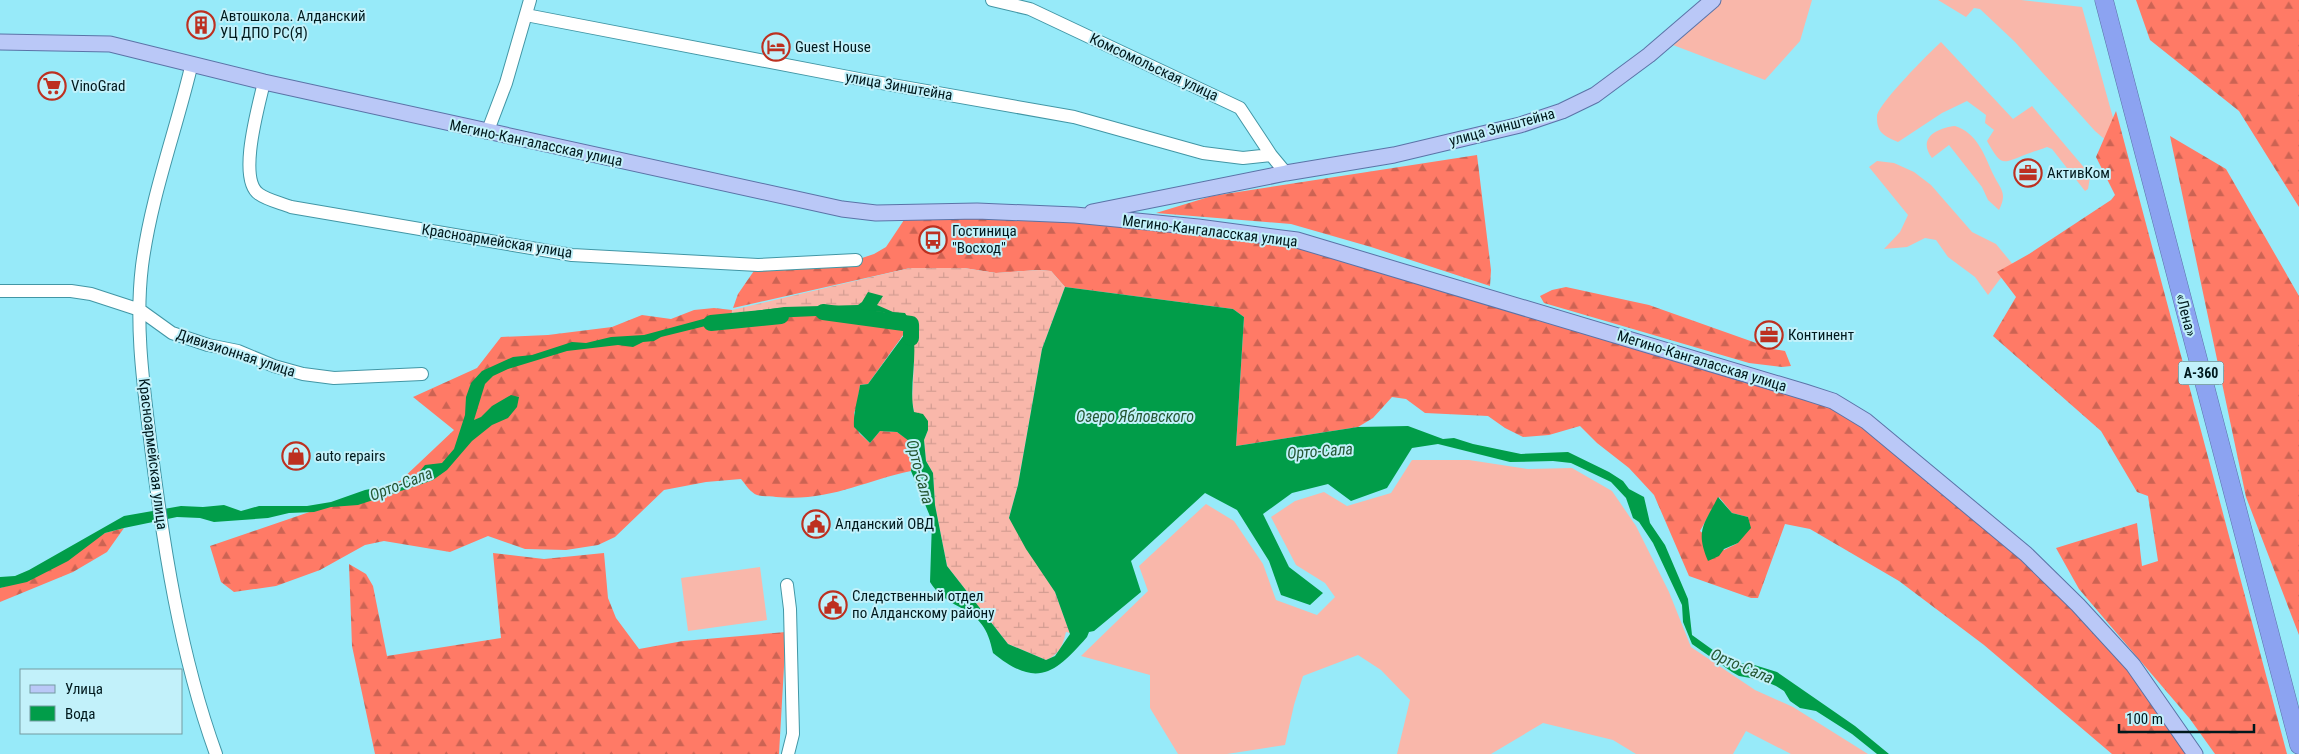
<svg xmlns="http://www.w3.org/2000/svg" width="2299" height="754" viewBox="0 0 2299 754" font-family="'Roboto Condensed',sans-serif">
<style>
.grass{fill:#f9b7aa}
.forest{fill:url(#forest-firs);fill-rule:evenodd}
.wetland{fill:url(#wetland-marsh)}
.water{fill:#019d49}
.lines{fill:none;stroke-linecap:round;stroke-linejoin:round}
.river{stroke:#019d49;stroke-width:16}
.minor-casing{stroke:#4296a5;stroke-width:14}
.major-casing{stroke:#5b73a7;stroke-width:17}
.highway-casing{stroke:#5b73a7;stroke-width:19}
.minor{stroke:#fff;stroke-width:12}
.major{stroke:#bac8f7;stroke-width:15}
.highway{stroke:#8ca3f1;stroke-width:18}
.labels{text-anchor:middle;dominant-baseline:central;stroke-width:4;stroke-linejoin:round;paint-order:stroke}
.shield{fill:#c2f1fa;stroke:#3a5a5f;stroke-width:1}
.shield-label{font-size:14px;font-weight:bold;fill:#00191d}
.poi-label{font-size:15px;fill:#00191d;stroke:#c2f1fa;text-anchor:start}
.street-label{font-size:15px;fill:#00191d;stroke:#c2f1fa}
.water-label{font-size:16px;font-style:italic;fill:#265633;stroke:#c2f1fa}
</style>
<defs>
<pattern id="forest-firs" width="22" height="20" patternUnits="userSpaceOnUse" patternTransform="scale(1.25)"><rect width="22" height="20" fill="#ff7a66"/><path d="M5 1l3.5 6h-7zM16 11l3.5 6h-7z" fill="#cc6353"/></pattern>
<pattern id="wetland-marsh" width="20" height="14" patternUnits="userSpaceOnUse" patternTransform="scale(1.25)"><rect width="20" height="14" fill="#f9b7aa"/><path d="M1 5h8M5 5V1M11 12h8M15 12V8" fill="none" stroke="#d49d92"/></pattern>
</defs>
<rect width="100%" height="100%" fill="#97eaf9"/>
<path class="grass" d="M1713,0H1812L1800,41L1765,80L1665,42Z
M1938,0H2021L2082,7L2119,139L2116,149L2095,131L2015,42L1980,9L1974,8L1966,17Z
M1941,42L2013,119L2032,106L2087,171L2090,177L2088,189L2085,191L2052,149L2047,147C2040,150 2034,151 2027,154C2001,164 2002,167 1987,141L1994,130L1985,123L1986,115L1967,101L1942,113L1898,142C1891,139 1880,135 1878,126C1877,123 1877,117 1877,115C1882,100 1928,54 1941,42Z
M1955,126C1977,133 1984,154 1993,174C2000,189 2008,192 1999,210L1988,200L1982,187L1949,145L1932,158C1917,138 1937,128 1955,126Z
M1877,161L1894,163L1914,172L1931,185L1972,232L1996,244L2015,267L2000,279L1988,295L1975,277L1948,257L1936,240L1925,238L1907,247L1884,249L1900,232L1908,215L1869,167Z
M1412,460H1469L1528,469L1572,468L1612,491L1636,526L1669,592L1691,647L1755,690L1793,707L1868,754H1791L1746,731L1733,754H1636L1613,740L1543,723L1491,754H1397L1410,700L1381,670L1358,655L1303,676L1294,705L1285,745L1227,754H1178L1150,708V675L1081,656L1148,591L1139,566L1206,504L1234,521L1263,564L1276,600L1317,615L1335,597L1325,583L1296,565L1271,517L1295,501L1324,492L1347,506L1391,493Z
M760,567L767,620L688,631L681,578Z"/>
<path class="forest" d="M2136,0H2299V207L2239,111L2150,40Z
M2116,111L2287,754H2215L2190,719L2079,589L2056,548L2137,523L2142,566L2158,561L2148,496L2137,492L2101,431L1993,336L2016,297L1997,272L2029,254L2111,200L2115,195L2096,157Z
M2170,136L2226,169L2299,296V635L2246,497Z
M1477,155L1491,270L1490,286L1371,247L1291,224L1156,213L1212,196Z
M977,211L1297,240L1833,401L2078,605L2195,754H2112L1984,645L1899,581L1810,529L1785,524L1758,598H1751L1689,576L1654,495L1629,468L1597,443L1580,426L1549,435L1523,437L1505,428L1488,416L1425,413L1406,399L1392,397L1373,418L1358,427L1236,446L1244,317L1233,309L1065,287L1051,271L1039,270L996,273L964,268H910L733,308L738,294L758,265L856,260L874,254L886,247L908,214ZM1719,497L1732,513L1748,517L1738,543L1724,550L1700,531Z
M1566,287L1649,305L1773,349L1785,351L1791,366L1782,367L1749,363L1544,303L1540,296L1552,290Z
M714,308L732,310L731,327H736L733,319L830,312L911,324L868,384L860,385L857,406L854,413L859,433L870,443L880,431L897,432L910,441L912,455L911,471C863,481 829,502 776,497C771,496 763,497 757,495C751,493 745,484 741,479L706,482L664,490L615,537L598,545L566,550L525,549L488,536L450,552L384,541L365,545L320,570L276,586L234,592L221,582L210,546L400,481L454,430L413,397L477,368L501,337L548,335L612,327L642,315L671,319L694,310Z
M124,528L107,552L73,572L0,602V588L7,586L105,533Z
M493,553L544,559L604,553L608,598L616,618L639,649L683,641L786,632L779,754H375L352,646L349,564L366,574L373,586L387,656L501,638Z"/>
<path class="wetland" d="M910,268H964L996,273L1039,270L1051,271L1065,287L1042,349L1018,485L1009,518L1055,592L1070,633L1066,632C1063,645 1059,655 1046,660L1008,644L947,566L935,505L933,473L926,461L924,440L928,430L914,412L912,401L914,363L911,324L830,312L733,319L732,310Z"/>
<path class="water" d="M1065,287L1233,309L1244,317L1236,446L1358,427L1408,426L1443,439L1454,438L1473,444L1521,454L1568,452L1609,472L1623,481L1629,489L1644,497L1650,523L1665,545L1688,599L1692,635L1717,653L1738,664L1748,663L1777,672L1855,726L1889,754H1877L1852,734L1816,711L1800,708L1790,701L1784,691L1776,686L1762,680L1739,676L1732,672L1692,644L1683,622L1682,605L1653,543L1639,522L1633,518L1626,498L1611,482L1571,463L1553,461L1510,462L1438,444L1412,448L1387,488L1351,501L1328,484L1292,493L1263,514L1289,567L1323,593L1310,605L1281,595L1269,561L1237,510L1205,493L1131,561L1141,592L1094,631L1089,632L1087,637C1054,675 1036,688 993,653C984,602 951,615 930,582L932,521L911,471L912,455L909,441L897,432L880,431L870,443L854,427C853,413 858,399 860,385L868,384L907,331L901,318L882,312L854,311L839,315L771,318L742,317L661,337L654,341L643,342L633,347L618,345L567,351L508,369L493,376L485,384L474,420L481,417L492,406L511,395L519,397L517,407L508,418L492,425L472,441L447,470L433,480L419,485L358,505L331,507L314,512L289,513L268,518L214,522L200,518L177,517L124,528L105,533L68,561L27,582L0,588V577L15,576L29,570L124,516L181,506L203,507L224,505L241,511L259,506H307L331,502L365,490L401,483L416,476L425,465L442,463L454,449L465,415L466,397L471,383L482,371L513,357L532,355L572,342L586,343L611,337L644,335L707,318L784,307L858,305L862,302L868,292L883,296L877,305L893,312L905,313C924,342 907,381 914,412L923,414L928,421V430L924,440L926,461L933,473L935,505L947,566L1008,644L1046,660L1055,656L1070,634L1055,592L1026,549L1009,518L1018,485L1042,349Z
M1718,497L1732,513L1748,517L1751,528L1738,543L1724,549L1719,556L1708,561C1695,530 1704,525 1718,497Z"/>
<g class="lines">
<path class="river" d="M823,312L911,324V338
M711,323L781,316"/>
<g class="minor-casing">
<path id="minor" d="M992,0L1030,9L1240,108L1271,155L1286,173
M526,15L864,80L1074,117L1203,153L1243,158L1271,155
M192,63C176,131 151,196 142,266C135,324 143,382 150,439C163,544 180,655 216,754
M264,82C259,105 237,179 259,194C267,200 281,203 291,207L572,255L758,265L856,260
M487,133L506,83L530,0
M0,291H71L91,294L140,310L172,333L208,345L238,351L274,366L303,374L334,378L422,374
M787,585L790,609L793,734L788,754"/>
</g>
<g class="major-casing">
<path id="major" d="M0,42L110,44L264,82L842,209L876,213L977,211L1075,215L1198,227L1297,240L1805,392L1833,401L1866,421L2026,554L2078,605L2133,665L2195,754
M1092,212L1286,173L1394,155L1520,125L1562,111L1595,95L1649,55L1713,0"/>
</g>
<g class="highway-casing">
<path id="highway" d="M2104,0L2299,745"/>
</g>
<use href="#minor" class="minor"/>
<use href="#major" class="major"/>
<use href="#highway" class="highway"/>
</g>
<defs>
<g id="building-ring" transform="scale(1.4375)"><circle r="9.5" fill="#c2f1fa" stroke="#bd3020" stroke-width="1.5"/><path d="M-4-6H4V6H1V3H-1V6H-4ZM-2.5-4.3h1.7v1.8h-1.7ZM.8-4.3h1.7v1.8H.8ZM-2.5-1h1.7V.8h-1.7ZM.8-1h1.7V.8H.8Z" fill="#bd3020"/></g>
<g id="hotel-ring" transform="scale(1.4375)"><circle r="9.5" fill="#c2f1fa" stroke="#bd3020" stroke-width="1.5"/><path d="M-6-4.5h1.5V1H6V5H4.5V3h-9V5H-6ZM-4 0a1.8 1.8 0 1 1 3.6 0ZM.5 0V-2.5h3Q6-2.5 6 0Z" fill="#bd3020"/></g>
<g id="supermarket-ring" transform="scale(1.4375)"><circle r="9.5" fill="#c2f1fa" stroke="#bd3020" stroke-width="1.5"/><path d="M-6-5.5h2.5l.6 2H6L4.5 2H-2.5L-4.4-4H-6ZM-1.5 3.2a1.3 1.3 0 1 0 .1 0ZM3 3.2a1.3 1.3 0 1 0 .1 0Z" fill="#bd3020"/></g>
<g id="office-ring" transform="scale(1.4375)"><circle r="9.5" fill="#c2f1fa" stroke="#bd3020" stroke-width="1.5"/><path d="M-6-3h4V-5.5h4V-3h4V5H-6ZM-1-4.5V-3h2v-1.5ZM-6 0V1H6V0Z" fill="#bd3020"/></g>
<g id="bus-ring" transform="scale(1.4375)"><circle r="9.5" fill="#c2f1fa" stroke="#bd3020" stroke-width="1.5"/><path d="M-5-6H5V4H4V6H2V4H-2V6H-4V4H-5ZM-3.5-4V0h7V-4ZM-3.5 1.2v1.5H-2V1.2ZM2 1.2v1.5H3.5V1.2Z" fill="#bd3020"/></g>
<g id="shop-ring" transform="scale(1.4375)"><circle r="9.5" fill="#c2f1fa" stroke="#bd3020" stroke-width="1.5"/><path d="M-5-2.5h2.3a2.7 3.5 0 0 1 5.4 0H5L5.5 6h-11ZM-1.5-2.5h3a1.5 2.3 0 0 0-3 0Z" fill="#bd3020"/></g>
<g id="civic-ring" transform="scale(1.4375)"><circle r="9.5" fill="#c2f1fa" stroke="#bd3020" stroke-width="1.5"/><path d="M-.6-6.5H3V-4.5H.6V-3L4-1V1h2V6H-6V1h2V-1L-.6-3ZM-1.2 2.5V6h2.4V2.5Z" fill="#bd3020"/></g>
</defs>
<g fill-rule="evenodd">
<use href="#building-ring" x="201" y="25"/>
<use href="#hotel-ring" x="776" y="47"/>
<use href="#supermarket-ring" x="52" y="86"/>
<use href="#office-ring" x="2028" y="173"/>
<use href="#bus-ring" x="933" y="240"/>
<use href="#office-ring" x="1769" y="335"/>
<use href="#shop-ring" x="296" y="456"/>
<use href="#civic-ring" x="816" y="524"/>
<use href="#civic-ring" x="833" y="605"/>
</g>
<g class="labels">
<rect class="shield" x="2178.5" y="361.5" width="45" height="23" rx="4"/>
<g class="shield-label">
<text x="2201" y="373">А-360</text>
</g>
<g class="poi-label">
<text x="220" y="16">Автошкола. Алданский<tspan x="220" dy="17">УЦ ДПО РС(Я)</tspan></text>
<text x="795" y="47">Guest House</text>
<text x="71" y="86">VinoGrad</text>
<text x="2047" y="173">АктивКом</text>
<text x="952" y="231">Гостиница<tspan x="952" dy="17">"Восход"</tspan></text>
<text x="1788" y="335">Континент</text>
<text x="315" y="456">auto repairs</text>
<text x="835" y="524">Алданский ОВД</text>
<text x="852" y="596">Следственный отдел<tspan x="852" dy="17">по Алданскому району</tspan></text>
</g>
<g class="street-label">
<text transform="translate(1154 67) rotate(25)">Комсомольская улица</text>
<text transform="translate(899 86) rotate(10)">улица Зинштейна</text>
<text transform="translate(1502 127) rotate(-15)">улица Зинштейна</text>
<text transform="translate(536 143) rotate(12)">Мегино-Кангаласская улица</text>
<text transform="translate(1210 231) rotate(7)">Мегино-Кангаласская улица</text>
<text transform="translate(497 241) rotate(9)">Красноармейская улица</text>
<text transform="translate(2186 315) rotate(75)">«Лена»</text>
<text transform="translate(236 353) rotate(18)">Дивизионная улица</text>
<text transform="translate(1702 361) rotate(17)">Мегино-Кангаласская улица</text>
<text transform="translate(153 454) rotate(83)">Красноармейская улица</text>
</g>
<g class="water-label">
<text x="1135" y="416">Озеро Ябловского</text>
<text transform="translate(1320 451) rotate(-4)">Орто-Сала</text>
<text transform="translate(920 472) rotate(75)">Орто-Сала</text>
<text transform="translate(401 484) rotate(-21)">Орто-Сала</text>
<text transform="translate(1742 666) rotate(23)">Орто-Сала</text>
</g>
</g>
<rect x="20" y="669" width="162" height="65" fill="#c2f1fa" stroke="#749ba2"/>
<rect x="30" y="685" width="25" height="8" fill="#bac8f7" stroke="#749ba2"/>
<text x="65" y="694" font-size="15" fill="#00191d">Улица</text>
<rect x="30" y="706" width="25" height="15" fill="#019d49" stroke="#749ba2"/>
<text x="65" y="719" font-size="15" fill="#00191d">Вода</text>
<path d="M2119 724v8h135v-8" fill="none" stroke="#00191d" stroke-width="2.5"/>
<text x="2126" y="724" font-size="15" fill="#00191d" stroke="#c2f1fa" stroke-width="4" paint-order="stroke">100 m</text>
</svg>
